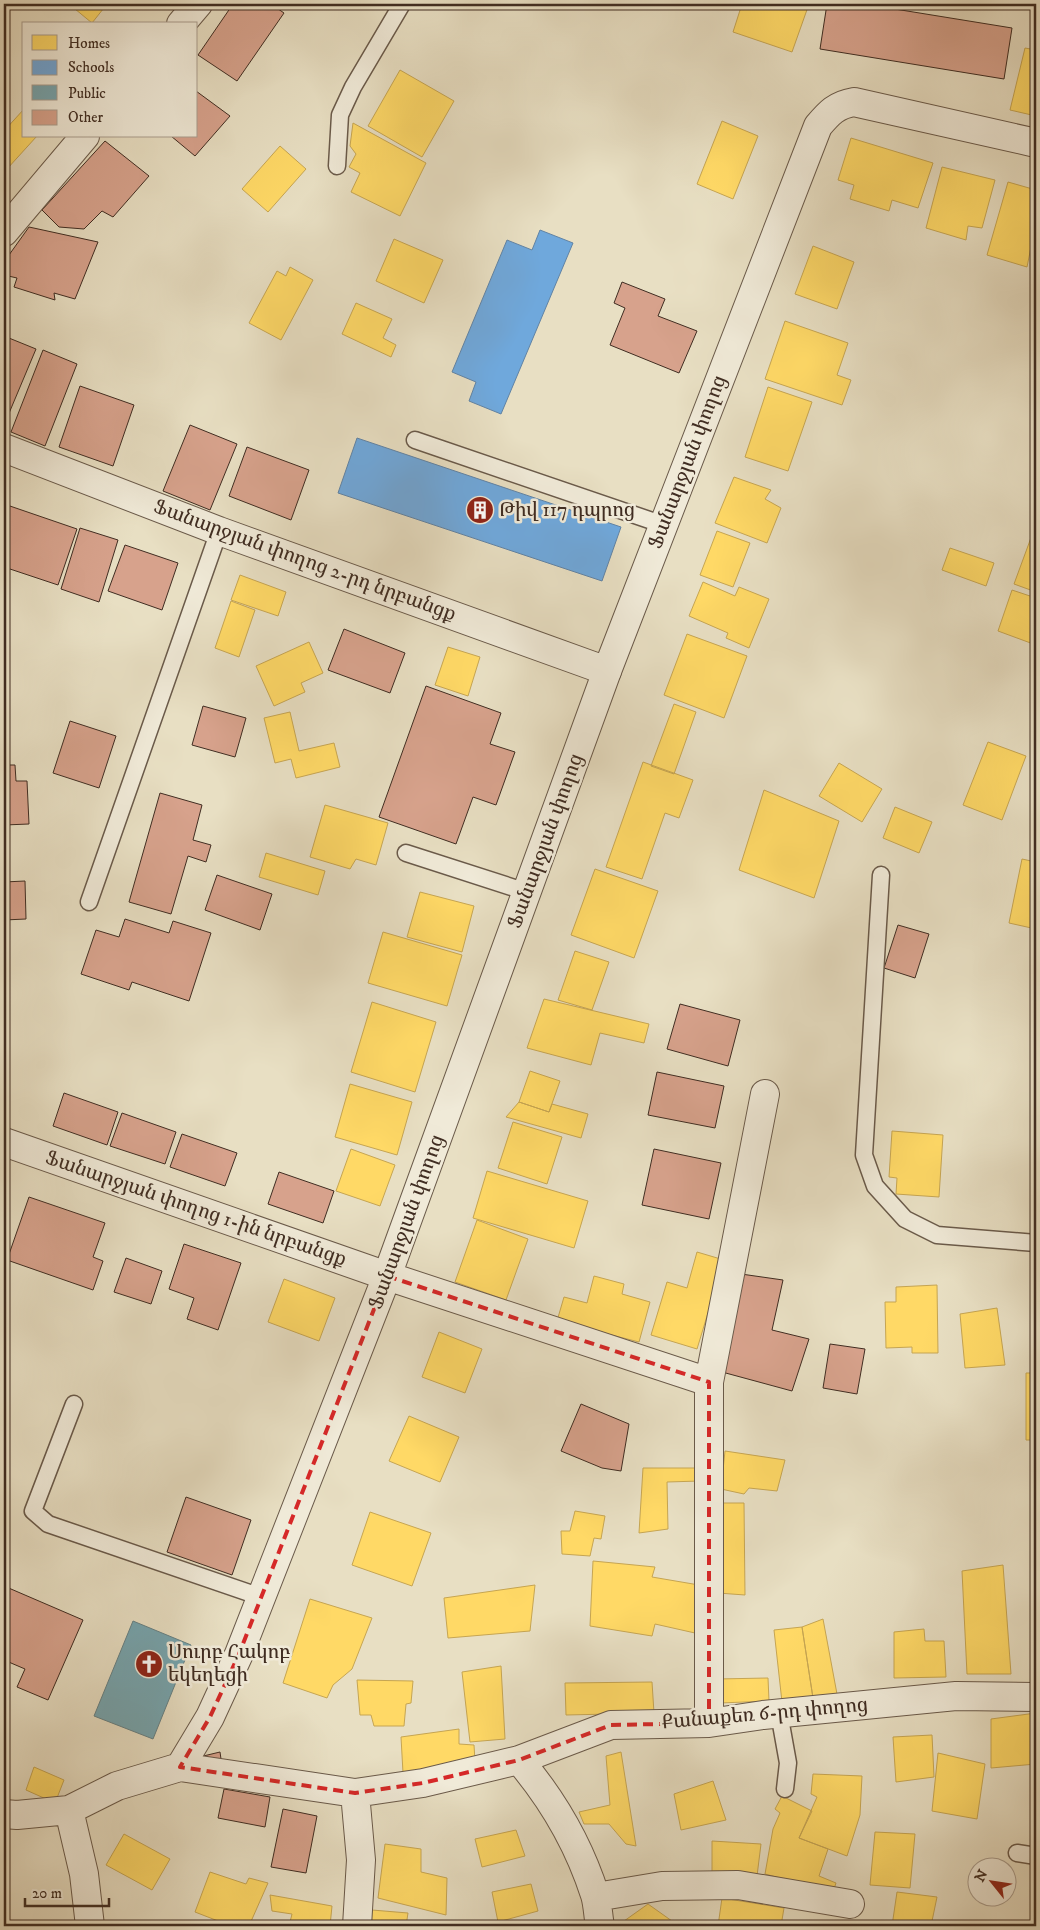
<svg xmlns="http://www.w3.org/2000/svg" width="1040" height="1930" viewBox="0 0 1040 1930" font-family="'IM FELL DW Pica','Noto Serif Armenian',serif">
<style>
.homes{fill:#ffd966;stroke:#c6a552}
.schools{fill:#6fa8dc;stroke:#6183a4}
.public{fill:#76a5af;stroke:#668185}
.building{fill:#d7a28c;stroke:#402d22}
.lines{fill:none;stroke-linecap:round;stroke-linejoin:round}
.service-casing{stroke:#6a5a4a;stroke-width:19}
.minor-casing{stroke:#6a5a4a;stroke-width:30}
.tertiary-casing{stroke:#6a5a4a;stroke-width:30}
.service{stroke:#f0ead8;stroke-width:16}
.minor{stroke:#f0ead8;stroke-width:28}
.tertiary{stroke:#f0ead8;stroke-width:28}
.marked{fill:none;stroke:#d62828;stroke-width:4;stroke-dasharray:10 6;stroke-linejoin:round}
.labels{text-anchor:middle;dominant-baseline:central;stroke-width:5;stroke-linejoin:round;paint-order:stroke}
.street-label{font-size:20px;fill:#402d22;stroke:#f0ead8}
.poi-label{font-size:20px;fill:#402d22;stroke:#f0ead8;text-anchor:start}
</style>
<rect width="100%" height="100%" fill="#e8dfc3"/>
<filter id="stains"><feTurbulence type="fractalNoise" baseFrequency=".004" numOctaves="4"/><feColorMatrix values="0 0 0 0 .2 0 0 0 0 .09 0 0 0 0 .02 0 0 0 .5 -.17"/></filter>
<radialGradient id="worn" r=".72"><stop offset=".6" stop-color="#630" stop-opacity="0"/><stop offset="1" stop-color="#630" stop-opacity=".3"/></radialGradient>
<path class="homes" d="M69,4H107L92,23Z
M742,4H809L792,52L733,32Z
M1025,48L1036,50V116L1010,110Z
M400,70L454,101L422,157L368,126Z
M24,109V136H37L7,169L4,166V131Z
M722,121L758,136L733,199L697,184Z
M353,123L426,163L400,216L351,192L360,173L349,167L356,154L350,146Z
M851,138L933,163L918,208L892,200L889,211L850,199L854,185L838,180Z
M280,146L306,169L268,212L242,189Z
M942,167L995,180L982,228L968,226L966,240L926,228Z
M1008,182L1036,190V249L1031,247L1027,267L987,255Z
M394,239L443,260L424,303L376,281Z
M813,246L854,262L837,309L795,294Z
M290,267L313,280L281,340L249,323L277,271L286,276Z
M356,303L392,319L383,338L396,345L391,357L342,334Z
M785,321L848,343L837,375L851,380L842,405L765,379Z
M768,387L812,402L788,471L745,457Z
M734,477L771,490L765,499L781,508L767,543L715,523Z
M717,531L750,543L733,587L700,575Z
M1032,535L1036,537V592L1014,584Z
M950,548L994,563L986,586L942,570Z
M240,575L286,592L278,616L231,600Z
M703,582L735,596L739,587L769,599L749,648L726,638L728,633L689,616Z
M1012,590L1036,598V645L998,631Z
M231,601L255,610L239,657L215,648Z
M687,634L747,656L724,718L664,695Z
M309,642L323,673L301,683L305,692L274,706L256,666Z
M448,647L480,657L468,696L435,685Z
M674,704L696,712L674,774L651,766Z
M290,712L299,751L334,743L340,767L296,778L291,759L275,763L264,718Z
M988,742L1026,756L1002,820L963,805Z
M643,762L693,780L679,818L665,813L642,879L606,867Z
M839,763L882,789L862,822L819,796Z
M764,790L839,821L814,898L739,870Z
M325,805L388,823L376,865L356,859L350,869L310,857Z
M895,807L932,822L919,853L883,838Z
M266,853L325,871L318,895L259,877Z
M1022,859L1036,862V929L1009,923Z
M595,869L658,891L634,958L571,935Z
M420,892L474,906L462,952L407,937Z
M383,932L462,955L447,1006L368,983Z
M575,951L609,962L592,1010L558,1000Z
M544,999L649,1024L644,1043L600,1033L591,1065L527,1048Z
M372,1002L436,1022L415,1092L351,1072Z
M530,1071L560,1081L549,1112L519,1102Z
M350,1084L412,1102L397,1155L335,1137Z
M519,1102L549,1112L552,1104L588,1114L581,1138L506,1117Z
M513,1122L562,1137L547,1184L498,1168Z
M892,1131L943,1135L939,1197L896,1194L897,1178L889,1177Z
M351,1149L395,1165L380,1206L336,1191Z
M487,1171L588,1201L574,1248L473,1218Z
M477,1220L528,1239L506,1300L455,1282Z
M697,1252L724,1260L697,1349L651,1335L667,1282L687,1288Z
M594,1276L624,1284L622,1294L650,1302L639,1342L557,1321L564,1297L587,1303Z
M284,1279L335,1298L319,1341L268,1322Z
M937,1285L938,1353H912V1347L886,1348L885,1302H896V1287Z
M997,1308L1005,1365L965,1368L960,1314Z
M439,1332L482,1349L465,1393L422,1377Z
M1026,1373H1036V1440H1026Z
M409,1416L459,1437L440,1482L389,1461Z
M725,1451L785,1460L777,1491L749,1488L744,1494L721,1489Z
M643,1468H701L700,1481L667,1482L668,1529L639,1533Z
M717,1503H744L745,1595L718,1593Z
M575,1511L605,1516L601,1539L594,1538L590,1556L562,1554L561,1531H570Z
M370,1512L431,1533L412,1586L352,1565Z
M593,1561L655,1567L652,1577L699,1585L695,1633L655,1624L652,1636L590,1626Z
M1003,1565L1011,1674H967L962,1571Z
M535,1585L530,1631L448,1638L444,1598Z
M310,1599L372,1618L352,1669L333,1685L327,1698L283,1683Z
M823,1619L837,1694L813,1698L802,1627Z
M802,1627L813,1698L782,1702L774,1630Z
M924,1629L925,1641H944L946,1677L894,1678V1632Z
M501,1666L505,1739L470,1742L462,1672Z
M768,1678L769,1701L720,1703L717,1679Z
M357,1680L413,1681L411,1703L406,1704L404,1726H374L371,1715H360Z
M652,1682L654,1713L566,1715L565,1683Z
M1036,1713V1764L991,1768V1719Z
M459,1729V1744L474,1745L475,1761L403,1773L401,1737Z
M932,1735L934,1777L896,1782L893,1737Z
M621,1752L636,1846L626,1844L609,1824H584L579,1812L610,1805L606,1756Z
M938,1753L985,1764L977,1819L932,1811Z
M34,1767L64,1780L55,1803L26,1790Z
M813,1774L862,1776L860,1815L847,1856L799,1838L817,1797L811,1794Z
M713,1781L726,1820L681,1830L674,1794Z
M782,1796L812,1811L799,1838L828,1849L819,1876L836,1883L833,1892L765,1874L773,1829L780,1813L775,1809Z
M516,1830L525,1856L482,1867L475,1839Z
M875,1832L915,1834L910,1888L870,1885Z
M124,1834L170,1859L152,1890L106,1865Z
M712,1841L761,1844L757,1876L712,1873Z
M385,1844L421,1849V1872L447,1878L446,1915L378,1898Z
M210,1872L246,1884L249,1878L268,1883L249,1926H231L195,1912Z
M531,1884L538,1911L498,1922L492,1892Z
M897,1892L937,1897L931,1926H892Z
M270,1895L332,1906L330,1926H289L292,1914L272,1911Z
M722,1898L784,1908L781,1926H718Z
M648,1904L679,1926H617Z
M372,1910L408,1913L406,1926H370Z"/>
<path class="schools" d="M540,230L573,243L501,414L469,401L476,382L452,372L507,240L532,250Z
M357,438L621,527L602,581L338,493Z"/>
<path class="public" d="M133,1621L191,1645L153,1739L94,1716Z"/>
<path class="building" d="M233,4H271L284,13L237,81L198,55Z
M827,4H864L1012,28L1004,79L820,49Z
M196,91L230,116L195,156L171,136H196Z
M105,141L149,176L113,217L102,211L84,229L59,227L42,210Z
M29,227L98,242L75,299L54,293L55,300L14,287L17,278L4,275V262Z
M622,282L665,299L658,316L697,331L679,373L610,345L625,308L614,303Z
M4,336L36,349L7,418L4,417Z
M43,350L77,364L45,446L11,432Z
M80,386L134,405L113,466L59,447Z
M190,425L237,444L210,510L163,491Z
M247,447L309,470L291,520L229,496Z
M7,505L77,529L58,585L4,567V515Z
M80,528L118,540L99,602L61,589Z
M125,545L178,563L162,610L108,591Z
M344,629L405,653L390,693L328,670Z
M426,686L501,713L490,744L515,752L496,805L473,797L456,844L379,817Z
M203,706L246,718L235,757L192,745Z
M70,721L116,736L99,788L53,773Z
M4,765H15L16,781H27L29,824L4,825Z
M160,793L202,805L193,840L211,845L206,862L188,856L171,914L129,902Z
M217,875L272,894L260,930L205,910Z
M25,881L26,919L4,920V882Z
M125,919L169,933L173,921L211,933L189,1001L132,982L129,990L81,974L96,930L119,937Z
M898,925L929,934L915,978L884,968Z
M680,1004L740,1020L728,1066L667,1049Z
M657,1072L724,1086L715,1128L648,1115Z
M64,1093L118,1112L107,1145L53,1126Z
M122,1113L176,1132L165,1164L110,1146Z
M182,1134L237,1153L225,1186L170,1167Z
M654,1149L721,1163L709,1219L642,1205Z
M279,1172L334,1191L323,1223L268,1204Z
M29,1197L105,1223L93,1257L103,1261L93,1290L7,1260Z
M184,1244L241,1263L218,1330L187,1319L194,1298L169,1289Z
M126,1258L162,1271L151,1304L114,1292Z
M741,1274L783,1280L772,1330L809,1339L792,1391L722,1372Z
M830,1344L865,1349L857,1394L823,1388Z
M581,1404L629,1424L621,1471L602,1468L561,1451Z
M186,1497L251,1520L232,1575L167,1552Z
M4,1586L83,1620L48,1700L17,1687L25,1669L4,1660Z
M220,1752L221,1759L197,1764L195,1758Z
M224,1789L270,1797L265,1827L218,1818Z
M283,1809L317,1816L306,1873L271,1867Z"/>
<g class="lines">
<g class="service-casing">
<path id="service" d="M337,166L340,115L353,87L402,4
M415,440L664,525
M406,853L527,892
M881,875L864,1155L875,1186L905,1219L937,1235L1036,1243
M89,902L219,531
M74,1404L33,1511L48,1524L261,1597
M779,1713L788,1763L785,1789
M1017,1853L1036,1856"/>
</g>
<g class="minor-casing">
<path id="minor" d="M4,1142L387,1276L709,1382
M709,1723V1382L765,1094
M519,1760C553,1800 579,1845 595,1895C598,1905 598,1916 600,1926
M180,1767L210,1717L239,1654L387,1276L607,671
M355,1793L361,1860L357,1926
M69,1810L84,1874L90,1926
M4,1814L17,1815L69,1810L117,1786L180,1767L355,1793L423,1783L519,1760L611,1725L709,1723L763,1715L956,1696L1036,1697
M596,1897L662,1886L738,1885L850,1904"/>
</g>
<g class="tertiary-casing">
<path id="tertiary" d="M181,24L198,4
M4,232L85,136
M4,448L219,531L607,671L818,126C829,113 836,105 854,102L1036,143"/>
</g>
<use href="#service" class="service"/>
<use href="#minor" class="minor"/>
<use href="#tertiary" class="tertiary"/>
</g>
<path class="marked" d="M387,1276L709,1382V1723L611,1725L519,1760L423,1783L355,1793L180,1767L210,1717L239,1654Z"/>
<defs>
<g id="building-disc" transform="scale(1.4375)"><circle r="9.5" fill="#8f2418" stroke="#f0ead8"/><path d="M-4-6H4V6H1V3H-1V6H-4ZM-2.5-4.3h1.7v1.8h-1.7ZM.8-4.3h1.7v1.8H.8ZM-2.5-1h1.7V.8h-1.7ZM.8-1h1.7V.8H.8Z" fill="#fff"/></g>
<g id="church-disc" transform="scale(1.4375)"><circle r="9.5" fill="#8f2418" stroke="#f0ead8"/><path d="M-1.2-6h2.4v3.5h3.3v2.4h-3.3V6h-2.4V-.1h-3.3v-2.4h3.3Z" fill="#fff"/></g>
</defs>
<g fill-rule="evenodd">
<use href="#building-disc" x="480" y="510"/>
<use href="#church-disc" x="149" y="1664"/>
</g>
<g class="labels">
<g class="street-label">
<text transform="translate(688 462) rotate(-69)">Ֆանարջյան փողոց</text>
<text transform="translate(305 561) rotate(20)">Ֆանարջյան փողոց 2-րդ նրբանցք</text>
<text transform="translate(546 841) rotate(-70)">Ֆանարջյան փողոց</text>
<text transform="translate(196 1209) rotate(19)">Ֆանարջյան փողոց 1-ին նրբանցք</text>
<text transform="translate(407 1222) rotate(-70)">Ֆանարջյան փողոց</text>
<text transform="translate(765 1714) rotate(-5)">Քանաքեռ 6-րդ փողոց</text>
</g>
<g class="poi-label">
<text x="499" y="510">Թիվ 117 դպրոց</text>
<text x="168" y="1652">Սուրբ Հակոբ<tspan x="168" dy="23">եկեղեցի</tspan></text>
</g>
</g>
<rect width="1040" height="1930" fill="none" stroke="#e8dfc3" stroke-width="20"/>
<rect x="5" y="5" width="1030" height="1920" fill="none" stroke="#402d22" stroke-width="2.5"/>
<rect x="10" y="10" width="1020" height="1910" fill="none" stroke="#402d22"/>
<rect x="22" y="22" width="175" height="115" fill="#f0ead8" stroke="#aa9e8f"/>
<rect x="32" y="35" width="25" height="15" fill="#ffd966" stroke="#aa9e8f"/>
<text x="68" y="48" font-size="15" fill="#402d22">Homes</text>
<rect x="32" y="60" width="25" height="15" fill="#6fa8dc" stroke="#aa9e8f"/>
<text x="68" y="72" font-size="15" fill="#402d22">Schools</text>
<rect x="32" y="85" width="25" height="15" fill="#76a5af" stroke="#aa9e8f"/>
<text x="68" y="98" font-size="15" fill="#402d22">Public</text>
<rect x="32" y="110" width="25" height="15" fill="#d7a28c" stroke="#aa9e8f"/>
<text x="68" y="122" font-size="15" fill="#402d22">Other</text>
<g transform="translate(992 1882) rotate(300)"><circle r="24" fill="#f0ead8" stroke="#aa9e8f"/>
<path d="M0-4L9 19L0 12L-9 19Z" fill="#8f2418"/>
<text y="-8" font-size="14" font-weight="bold" text-anchor="middle" fill="#402d22">N</text>
</g>
<path d="M25 1898v8h84v-8" fill="none" stroke="#402d22" stroke-width="2.5"/>
<text x="32" y="1898" font-size="15" fill="#402d22" stroke="#f0ead8" stroke-width="4" paint-order="stroke">20 m</text>
<rect width="100%" height="100%" filter="url(#stains)"/>
<rect width="100%" height="100%" fill="url(#worn)"/>
</svg>
